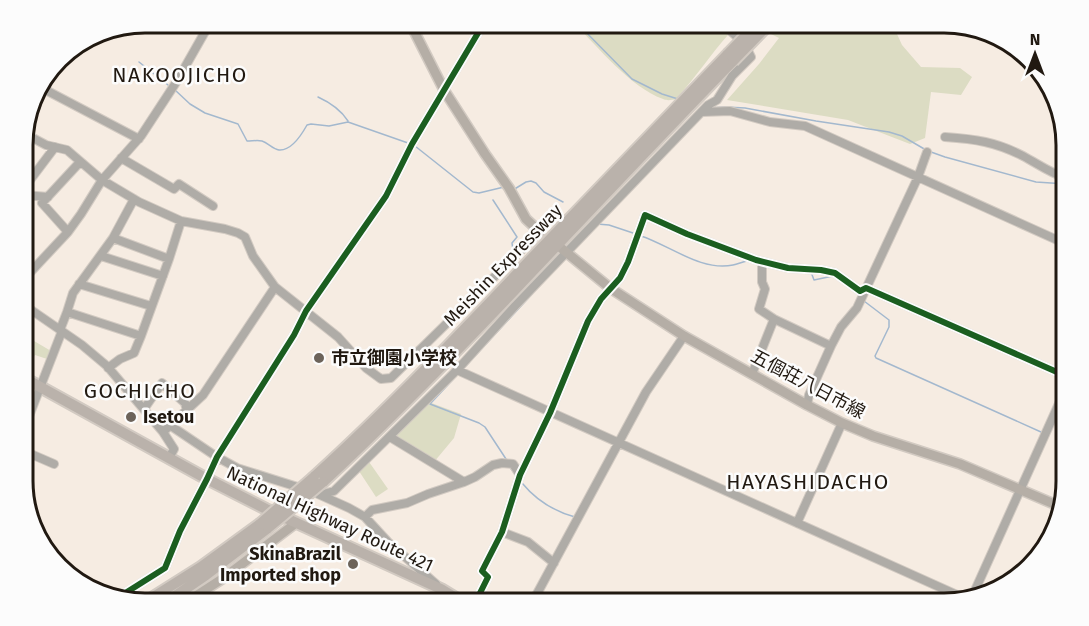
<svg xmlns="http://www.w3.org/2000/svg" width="1089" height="626" viewBox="0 0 1089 626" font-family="'Fira Sans','Noto Sans JP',sans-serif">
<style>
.green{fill:#dcdcc3}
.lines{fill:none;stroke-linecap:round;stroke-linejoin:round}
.stream{stroke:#a3b8ce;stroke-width:1.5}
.minor-casing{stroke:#d2cac2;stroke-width:10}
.major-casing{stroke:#d2cac2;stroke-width:12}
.highway-casing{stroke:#d2cac2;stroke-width:14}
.minor{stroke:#afaca7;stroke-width:8}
.major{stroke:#b5aea6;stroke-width:9}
.highway{stroke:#bab2ab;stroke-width:10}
.highway-bridge-casing{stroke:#d2cac2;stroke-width:14;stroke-linecap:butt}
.highway-bridge{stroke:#bab2ab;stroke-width:10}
.cycleway-casing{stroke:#fcfcfc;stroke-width:10}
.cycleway{stroke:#1b5e20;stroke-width:6}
.poi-dot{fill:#6c635a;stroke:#fcfcfc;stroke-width:2}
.labels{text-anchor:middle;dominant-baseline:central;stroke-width:5;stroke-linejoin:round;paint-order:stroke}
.street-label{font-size:18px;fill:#211911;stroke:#fcfcfc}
.poi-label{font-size:18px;font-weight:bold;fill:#211911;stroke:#fcfcfc;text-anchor:start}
.quarter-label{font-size:21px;letter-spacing:1.5px;fill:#211911;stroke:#fcfcfc}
.rim{fill:none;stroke:#211911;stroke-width:3}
</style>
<rect width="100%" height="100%" fill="#f6ece2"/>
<path class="green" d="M574,23H739C716,46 698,75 676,99C672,100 667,101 663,99C630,87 598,47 574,23Z
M777,23H892L902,45L921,67L960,68L972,77L961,95L931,92L925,138L910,144L848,120L727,100L759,64L779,38L767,32Z
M24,335L51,351L47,359L35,355L27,369L24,367Z
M426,401L461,414L454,438L434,462L390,437Z
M367,459L388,489L376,497L357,468Z"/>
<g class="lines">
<path class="stream" d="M577,23L632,79L662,94L678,99
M139,62L168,85
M175,90L190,104L205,113L238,124L247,141C252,141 258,140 262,141C268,143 273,149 279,150C291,151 302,134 307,125L311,124L329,126L348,122L408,143
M318,97C329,102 341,110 348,121
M710,108L726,107L745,108L816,121L889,132L902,136L926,150
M415,146L473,192L479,193L504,187
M931,152L945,157L1036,182L1066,184
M513,190L526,182L531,181L536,183L544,192L563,202
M493,200L517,237L512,243L513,250
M597,224L609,225L636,234
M641,236C669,245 702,272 733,265C738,264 742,262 747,261
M811,272L814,280L833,276
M864,301L889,320V327L875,356L876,358L1041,432
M462,370L532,294
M458,374L430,404L479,423L485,427L506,459
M509,466L515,474
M522,483C536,500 553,511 575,517"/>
<g class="minor-casing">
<path id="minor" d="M38,86L139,139
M702,112L730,111L770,122L805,126L1066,244
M945,137C975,139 996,142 1023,156C1038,164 1050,173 1066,178
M24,140L31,137L46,145L67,150L102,180L139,202L181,221L225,229L238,233L245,237L253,256L275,287
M121,158L174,189L179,184L213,206
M24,188L55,147
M24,195L48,197
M68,232L42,203L80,162
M113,238L169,259
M101,256L163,276
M762,262V282L765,289L759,309L774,319L831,346
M24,279L68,232L81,214L102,180L141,136L177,81L210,23
M79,284L151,306
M24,305L82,345L107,366L163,432L174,449L169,458
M67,312L141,336L169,259L181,221
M60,330L67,312L73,293L113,238L134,199
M108,368L120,359L134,353L141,336
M457,370L966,599
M752,374L774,319
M807,405L809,395L831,346L841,327L857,308L918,177L927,152
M144,409L162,383L185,403L187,411
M171,426L217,457L237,468L304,489
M24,429L62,331
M163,432L203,395L275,287L338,337L366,368L381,379L391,378L540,232
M390,437L464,482
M24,451L54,464
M318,494L349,508L365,517L388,542L436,584
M320,495L334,491L457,370L515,306L708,105L717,100L732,76L751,57C745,43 732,31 719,23
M365,517L372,510L407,503L428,494L464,482L475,477L493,465L502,463L513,464L520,475
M797,523L842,423
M502,532L528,542L554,563
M119,597L165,568L180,531L207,479L217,457L294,335L306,311L386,196L412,144L478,33L482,23
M972,597L1066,388
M469,603L477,599L488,577L482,571L502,532L520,475L550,413L588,321L601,299L620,278L628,262L645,215L687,234L756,260L788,268L821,270L835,273L860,291L866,288L1066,376
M532,603L646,392L684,336"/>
</g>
<g class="major-casing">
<path id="major" d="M410,23L444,90L485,154L509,188L526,219L540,232
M561,248L610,288L684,336L807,405L842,423L873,436L960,464L1061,507
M185,603L222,579L296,523"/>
</g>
<g class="highway-casing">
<path id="highway" d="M24,378L207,479L266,509L441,589L464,603
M314,477C390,408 461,333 532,258C597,190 662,122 728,54
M323,482C389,421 451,357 513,292C586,215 659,137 733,61
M144,603L201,567L260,524
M165,603L206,575L268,528"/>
</g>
<use href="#minor" class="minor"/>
<use href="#major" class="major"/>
<use href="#highway" class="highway"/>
<g class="highway-bridge-casing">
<path id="highway-bridge" d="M728,54L758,23
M733,61L767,26
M260,524L314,477
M268,528L323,482"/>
</g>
<use href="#highway-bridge" class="highway-bridge"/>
<g class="cycleway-casing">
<path id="cycleway" d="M119,597L165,568L180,531L207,479L217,457L294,335L306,311L386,196L412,144L478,33L482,23
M469,603L477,599L488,577L482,571L502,532L520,475L550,413L588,321L601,299L620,278L628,262L645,215L687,234L756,260L788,268L821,270L835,273L860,291L866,288L1066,376"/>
</g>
<use href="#cycleway" class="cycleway"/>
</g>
<g class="poi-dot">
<circle cx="319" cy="358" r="6"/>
<circle cx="131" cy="417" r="6"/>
<circle cx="353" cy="564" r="6"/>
</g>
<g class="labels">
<g class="street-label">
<text transform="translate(503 265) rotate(-46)">Meishin Expressway</text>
<text transform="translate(808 384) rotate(28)">五個荘八日市線</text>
<text transform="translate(330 519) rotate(25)">National Highway Route 421</text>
</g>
<g class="poi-label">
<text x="331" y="358">市立御園小学校</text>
<text x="143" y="417">Isetou</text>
<text x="341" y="554" text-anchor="end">SkinaBrazil<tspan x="341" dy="21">Imported shop</tspan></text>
</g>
<g class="quarter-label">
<text x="180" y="75">NAKOOJICHO</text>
<text x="140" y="391">GOCHICHO</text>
<text x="808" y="482">HAYASHIDACHO</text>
</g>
</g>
<path d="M0 0H1089V626H0ZM145 33H944A112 112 0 0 1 1056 145V481A112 112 0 0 1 944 593H145A112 112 0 0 1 33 481V145A112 112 0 0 1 145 33Z" fill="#fcfcfc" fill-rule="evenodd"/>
<path class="rim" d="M145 33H944A112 112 0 0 1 1056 145V481A112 112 0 0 1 944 593H145A112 112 0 0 1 33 481V145A112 112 0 0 1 145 33Z"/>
<g transform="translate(1035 54)" stroke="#fcfcfc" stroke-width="4.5" paint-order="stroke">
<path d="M0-4.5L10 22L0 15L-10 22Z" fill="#211911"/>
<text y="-9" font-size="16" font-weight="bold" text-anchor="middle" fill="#211911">N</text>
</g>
</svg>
